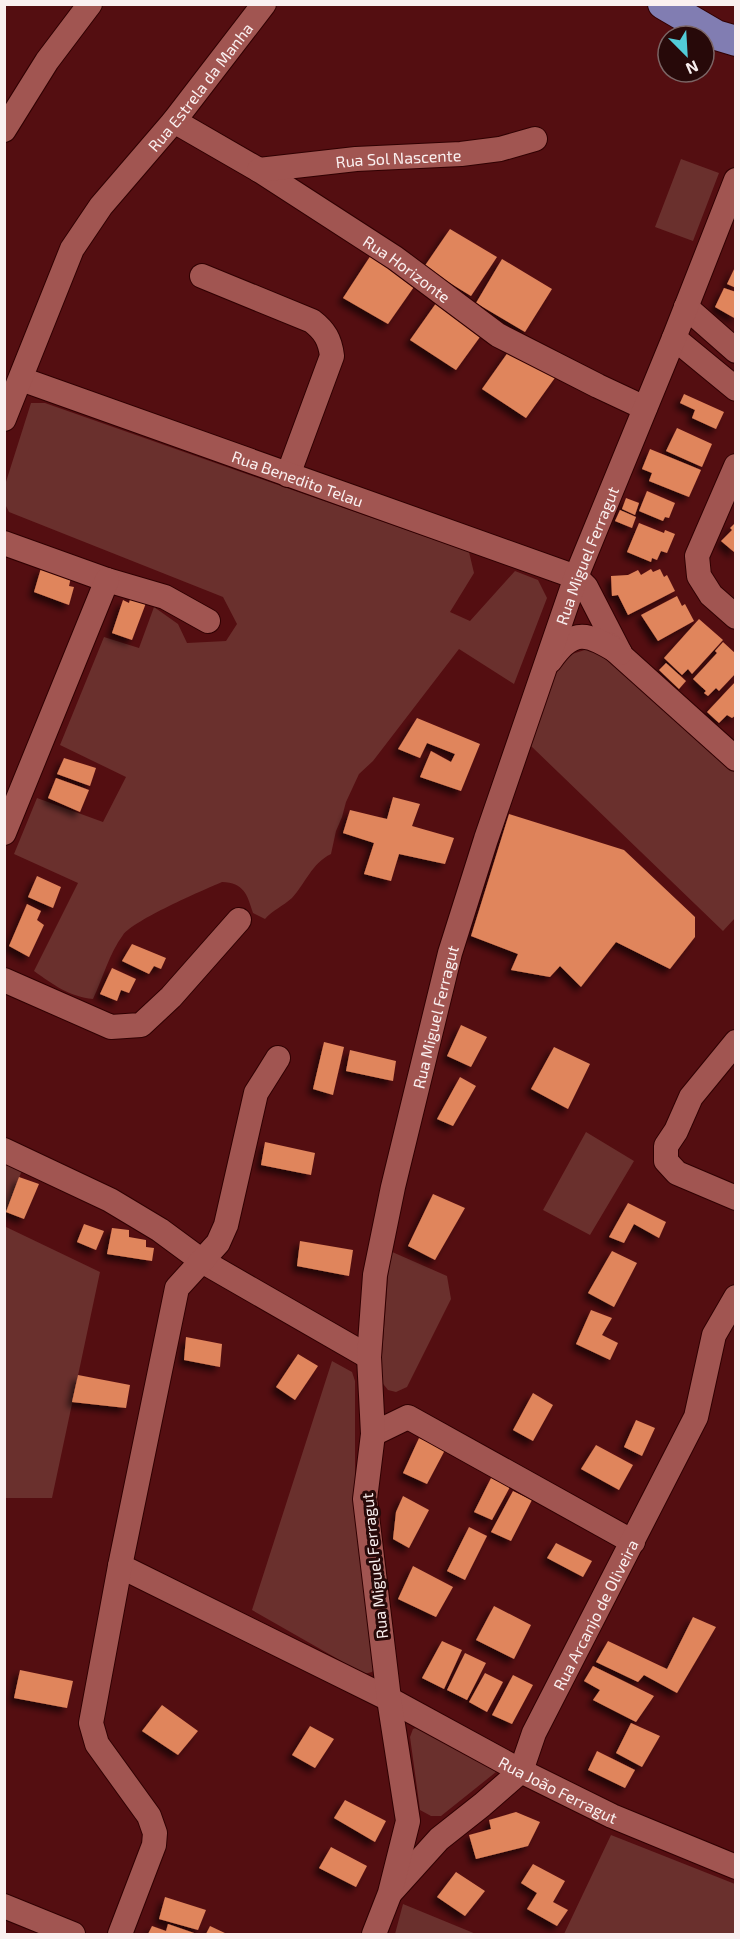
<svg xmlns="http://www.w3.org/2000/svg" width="740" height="1939" viewBox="0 0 740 1939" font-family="'Exo 2',sans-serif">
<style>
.green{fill:#6a302d}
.building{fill:#e0855c;filter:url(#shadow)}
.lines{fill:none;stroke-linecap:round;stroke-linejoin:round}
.minor-casing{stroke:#300002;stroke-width:26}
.major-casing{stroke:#300002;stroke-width:32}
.minor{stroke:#a15551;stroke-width:24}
.major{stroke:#817db2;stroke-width:30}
.labels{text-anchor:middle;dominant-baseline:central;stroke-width:6;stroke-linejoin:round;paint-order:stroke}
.street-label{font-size:16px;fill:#faf0f0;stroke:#270909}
</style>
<defs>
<filter id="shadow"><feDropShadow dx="-5" dy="5" stdDeviation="3" flood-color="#0009"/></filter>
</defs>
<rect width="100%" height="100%" fill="#540e11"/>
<path class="green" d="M681,159L719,173L693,241L655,227Z
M31,403H45L469,552L474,573L450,612L470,621L515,571L538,580L547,598L514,684L459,649L373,761L359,774L346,802L342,817L336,831L331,854C312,863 305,884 292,898C283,906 273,910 265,919L253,913C247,894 244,883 222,882C201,891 134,920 123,935C109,954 103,978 93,999C70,997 52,984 34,971L78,883L14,854L37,798L103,822L126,777L60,745L104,637L139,648L154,607L178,624L187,643L226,641L237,624L223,597L9,512L5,504V485Z
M591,648L610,659L735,769V918L723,931L531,746L555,669L572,654Z
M586,1132L634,1161L590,1235L543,1210Z
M5,1162L22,1170L5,1216Z
M4,1226L100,1272L52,1498H5Z
M390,1251L447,1276L451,1299L407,1387L396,1392L388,1390L380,1380Z
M332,1361L352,1372L355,1381V1493L376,1665L372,1672L364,1674L252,1610Z
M425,1725L493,1763L496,1772L441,1816H431L420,1810L410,1737L413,1729Z
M611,1835L735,1884V1934H564Z
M403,1904L476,1934H395Z"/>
<path class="building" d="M450,229L497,257L471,296L424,267Z
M371,255L416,284L388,324L343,298Z
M502,259L552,289L525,332L476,303Z
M736,265V288L727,284Z
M724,288L736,292V319L715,307Z
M439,299L485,330L456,370L410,340Z
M511,348L557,375L526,418L482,389Z
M684,394L724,412L716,429L692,418L695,410L680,403Z
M677,428L712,444L702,467L666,451Z
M650,449L701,470L689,497L649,481L652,473L642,469Z
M647,491L675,503L669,518L665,517L663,521L639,511Z
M626,498L639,503L635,515L622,509Z
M620,510L636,517L632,528L615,521Z
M736,522V551L734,552L721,541L732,530L730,528Z
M639,523L664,533L665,530L675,534L667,553L661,551L657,560L652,558L651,562L627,552Z
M41,568L71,577L69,586L74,587L69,605L34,592Z
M651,569L653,572L660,569L664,577L667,575L675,591L628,615L618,595L612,596L611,576L628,575L638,570L641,575Z
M677,596L682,606L685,604L694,621L658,641L641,615Z
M130,599L146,603L132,640L112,633L123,600L129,603Z
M699,619L723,640L692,674L688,669L682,675L664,658Z
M723,642L736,654V673L719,691L716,688L708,696L704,693L706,691L693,679L717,653L715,651Z
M666,663L686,681L679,689L659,670Z
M736,681V715L732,718L727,715L719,723L707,712Z
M417,718L480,744L461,791L420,777L431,751L451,762L455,754L427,743L420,758L398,749Z
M64,758L96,768L90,786L57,774Z
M56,778L89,790L80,812L48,798Z
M393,797L420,804L412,826L454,838L445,864L399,854L391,881L364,874L374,843L343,833L350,810L387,819Z
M509,814L624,850L695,917V937L670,969L616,942L581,987L560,966L550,977L511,970L518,954L471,936Z
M37,876L61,887L53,908L28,897Z
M27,904L41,911L37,920L44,925L29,957L9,946Z
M132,944L166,958L161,969L154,966L149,974L122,961Z
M112,968L136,979L129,993L121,990L117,1001L100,994Z
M461,1025L487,1037L471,1067L447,1056Z
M324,1042L344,1047L333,1095L313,1089Z
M554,1047L590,1064L568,1109L531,1089Z
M350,1050L396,1061L393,1081L346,1071Z
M460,1077L476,1086L453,1126L437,1119Z
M265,1142L315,1153L311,1175L261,1165Z
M19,1177L39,1184L24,1219L6,1212Z
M433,1194L465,1208L435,1260L408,1246Z
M628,1203L666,1222L659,1238L634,1224L624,1243L609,1237Z
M84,1224L104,1231L96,1250L77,1242Z
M112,1228L129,1230V1237L146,1240V1247L154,1248L152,1261L107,1254Z
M300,1241L353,1250L349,1276L297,1266Z
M612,1251L637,1263L614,1307L588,1293Z
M591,1310L612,1318L602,1335L618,1343L610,1360L576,1344Z
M186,1337L222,1344L220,1367L184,1360Z
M298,1354L318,1366L295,1400L276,1387Z
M78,1375L130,1385L126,1408L72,1402Z
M533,1393L553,1405L533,1441L513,1430Z
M636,1420L655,1428L642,1456L624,1447Z
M419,1438L445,1450L427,1484L403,1473Z
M596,1445L633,1465L619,1490L581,1469Z
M491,1478L510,1487L492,1520L474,1512Z
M513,1491L532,1500L511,1541L491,1532Z
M403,1496L429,1510L409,1548L393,1539L396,1512Z
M469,1527L487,1536L465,1580L447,1571Z
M556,1543L592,1561L583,1577L547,1558Z
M413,1566L453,1587L436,1617L398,1599Z
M494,1606L531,1625L514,1659L476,1640Z
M693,1617L716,1627L677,1693L644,1675L638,1682L596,1662L608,1641L667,1669Z
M442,1641L462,1650L444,1689L422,1678Z
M465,1653L486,1663L467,1700L447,1690Z
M593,1666L654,1696L636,1722L593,1700L600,1690L584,1681Z
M20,1670L73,1681L67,1708L14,1698Z
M485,1673L503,1682L487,1712L469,1702Z
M513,1675L533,1685L512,1724L492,1715Z
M162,1705L198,1731L178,1755L142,1731Z
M631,1723L660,1736L642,1767L616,1753Z
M310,1726L334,1739L315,1768L292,1755Z
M597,1751L635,1770L625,1788L588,1770Z
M345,1800L386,1821L375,1842L334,1818Z
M516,1812L540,1822L528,1846L476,1859L469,1835L491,1829L489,1820Z
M331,1847L367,1866L356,1887L319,1868Z
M533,1864L565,1881L553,1902L568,1910L557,1926L527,1909L537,1893L521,1883Z
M456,1872L485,1891L465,1916L437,1897Z
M165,1897L206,1910L198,1930L159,1919Z
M168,1924L197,1934H148L152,1926L166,1931Z
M210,1926L227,1934H206Z"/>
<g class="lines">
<g class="minor-casing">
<g id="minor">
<path id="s1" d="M174,121L259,170L395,258L498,335L598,386L645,408"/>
<path d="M4,130L47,61L90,4"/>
<path id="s2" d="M259,170L356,159L461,154L500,149L535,139"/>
<path d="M202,276L312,321C325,331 330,340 332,356L288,475"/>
<path d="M686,307L736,351"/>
<path d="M674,338L736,389"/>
<path id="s3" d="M21,379L576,577L586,587L620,653"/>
<path id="s4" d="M4,419L72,249L101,206L174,121L264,4"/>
<path d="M736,466L697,556L699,576L711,595L736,617"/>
<path d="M4,543L107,580L165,597L208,621"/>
<path d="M608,644L736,759"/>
<path d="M550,661C574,626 588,634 620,653"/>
<path d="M4,833L107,580"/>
<path d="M4,980L111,1027L141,1025L171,997L239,920"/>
<path d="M736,1042L691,1097L676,1131L666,1146V1161L677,1173L736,1198"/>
<path d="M4,1150L110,1200L160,1230L202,1261L369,1357"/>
<path d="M373,1434L408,1417L633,1542"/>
<path id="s5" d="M120,1566L389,1699L521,1771L612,1816L736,1867"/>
<path id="s6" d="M392,1891L439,1839L482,1805L521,1771L534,1733L696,1417L714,1335L736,1297"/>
<path d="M4,1906L73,1934"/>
<path d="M120,1934L154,1845L155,1833L149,1816L97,1744L91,1723L120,1566L177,1288L218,1243L226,1225L256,1093L278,1058"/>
<path id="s7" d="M374,1934L390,1893L408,1821L389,1699L365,1499L373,1434L369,1357L375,1275L393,1187L450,953L486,839L576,577L674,338L736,180"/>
</g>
</g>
<g class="major-casing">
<path id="major" d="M663,4L716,35L736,41"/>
</g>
<use href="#minor" class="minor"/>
<use href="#major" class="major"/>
</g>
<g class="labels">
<g class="street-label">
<text stroke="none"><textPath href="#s4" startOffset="390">Rua Estrela da Manha</textPath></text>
<text stroke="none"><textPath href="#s2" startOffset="140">Rua Sol Nascente</textPath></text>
<text stroke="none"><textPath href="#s1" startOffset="276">Rua Horizonte</textPath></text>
<text stroke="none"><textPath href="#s3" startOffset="294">Rua Benedito Telau</textPath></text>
<text stroke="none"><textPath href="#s7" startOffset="1419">Rua Miguel Ferragut</textPath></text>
<text stroke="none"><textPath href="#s7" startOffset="933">Rua Miguel Ferragut</textPath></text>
<text transform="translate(374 1566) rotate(-96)">Rua Miguel Ferragut</text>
<text stroke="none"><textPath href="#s6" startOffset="350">Rua Arcanjo de Oliveira</textPath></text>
<text stroke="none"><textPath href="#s5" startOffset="492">Rua João Ferragut</textPath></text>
</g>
</g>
<rect width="740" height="1939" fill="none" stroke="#faf0f0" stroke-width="12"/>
<g transform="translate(686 54) rotate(156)"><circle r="28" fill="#270909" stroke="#7b6565" stroke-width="1.5"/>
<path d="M0-4.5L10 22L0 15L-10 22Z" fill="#52cbd7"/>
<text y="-9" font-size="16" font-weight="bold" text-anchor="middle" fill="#faf0f0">N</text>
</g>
</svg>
